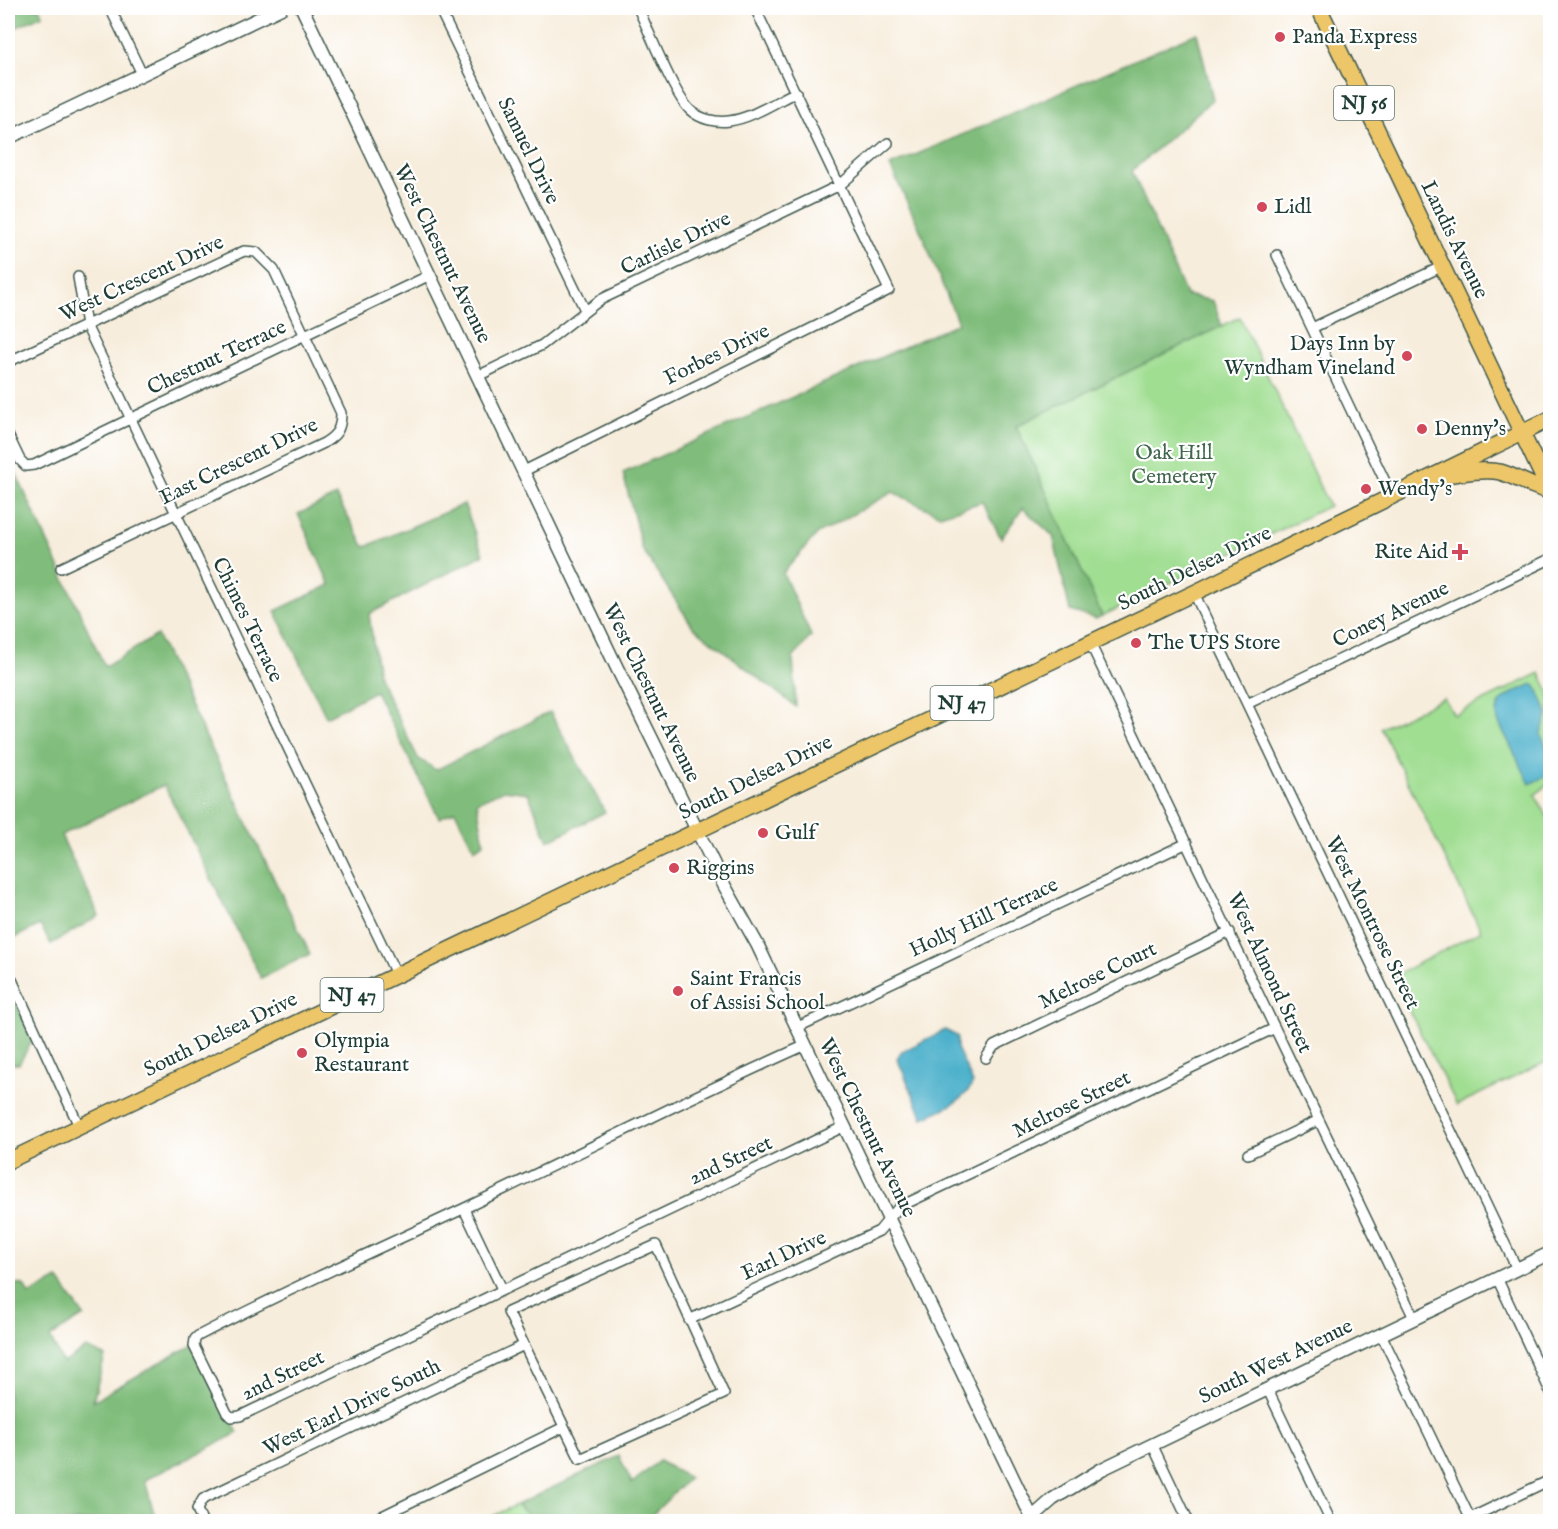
<svg xmlns="http://www.w3.org/2000/svg" width="1558" height="1529" viewBox="0 0 1558 1529" font-family="'IM FELL English',serif">
<style>
.green{fill:#a0de92;stroke:#608e63;stroke-width:1.5}
.forest{fill:#80bd7c;stroke:#507d58;stroke-width:1.5}
.water{fill:#4cb0cb;stroke:#367680;stroke-width:1.5}
.lines{fill:none;stroke-linecap:round;stroke-linejoin:round}
.minor-casing{stroke:#3f574d;stroke-width:12}
.tertiary-casing{stroke:#3f574d;stroke-width:15}
.primary-casing{stroke:#3f574d;stroke-width:18}
.minor{stroke:#fff;stroke-width:9}
.tertiary{stroke:#fff;stroke-width:12}
.primary{stroke:#ecc669;stroke-width:15}
.poi-dot{fill:#d1495b;stroke:#fff;stroke-width:2}
.labels{text-anchor:middle;dominant-baseline:central;stroke-width:4.5;stroke-linejoin:round;paint-order:stroke}
.shield{fill:#fff;stroke:#627771;stroke-width:1.5}
.shield-label{font-size:20px;font-weight:bold;fill:#1f3d34}
.poi-label{font-size:21px;fill:#1f3d34;stroke:#fff;text-anchor:start}
.street-label{font-size:21px;fill:#1f3d34;stroke:#fff}
.park-label{font-size:21px;fill:#3f654c;stroke:#fff}
</style>
<rect width="100%" height="100%" fill="#fff"/>
<filter id="ink" filterUnits="userSpaceOnUse"><feTurbulence type="fractalNoise" baseFrequency=".0167" numOctaves="2"/><feDisplacementMap in="SourceGraphic" scale="12" xChannelSelector="R" yChannelSelector="G"/><feConvolveMatrix kernelMatrix="1 2 1 2 8 2 1 2 1" color-interpolation-filters="sRGB"/></filter>
<filter id="wash" filterUnits="userSpaceOnUse"><feTurbulence type="fractalNoise" baseFrequency=".008" numOctaves="4" result="noise"/><feDisplacementMap in="SourceGraphic" scale="24" xChannelSelector="R" yChannelSelector="G"/><feGaussianBlur stdDeviation="1.35" result="paint"/><feColorMatrix in="noise" values="0 0 0 0 0 0 0 0 0 0 0 0 0 0 0 0 0 1.4 0 .05"/><feComposite in="paint" operator="in"/></filter>
<g filter="url(#wash)">
<rect width="100%" height="100%" fill="#f7eddc"/>
<path class="green" d="M1240,317L1329,506L1102,616L1016,426Z
M1540,673L1550,694V783L1535,795L1550,821V1060L1457,1105L1392,977L1481,931L1381,728L1444,698L1454,715Z
M516,1505L537,1521L481,1522Z"/>
<path class="forest" d="M8,8H39L43,15L8,31Z
M1197,33L1213,99L1132,171L1186,295L1213,301L1222,326L1016,426L1102,616L1096,619L1070,611L1053,536L1023,508L1001,538L982,502L940,515L893,492L817,534L783,573L811,636L793,658L796,707L693,627L642,549L623,473L958,323L918,225L890,166Z
M8,456L105,667L157,635L310,954L261,978L164,785L61,835L99,916L51,944L40,925L8,941Z
M336,496L365,547L464,504L483,555L369,614L378,677L418,758L436,770L550,712L605,812L548,841L528,793L504,790L477,802L484,843L474,849L455,811L439,818L375,691L326,717L275,611L330,585L298,514Z
M8,985L33,1039L19,1064H8Z
M58,1279L84,1316L50,1337L63,1363L86,1348L105,1356L93,1401L193,1344L238,1433L145,1480L156,1521L8,1522V1283L24,1285L29,1295Z
M619,1456L632,1483L659,1461L689,1478L646,1521H537L516,1505Z"/>
<path class="water" d="M1532,684L1536,686L1548,714L1541,734L1550,756V774L1530,784L1498,721C1492,697 1515,693 1532,684Z
M945,1030L957,1036V1048L973,1083C963,1103 943,1109 923,1118L897,1058L901,1052Z"/>
</g>
<g filter="url(#ink)">
<g class="lines">
<g class="minor-casing">
<path id="minor" d="M110,8L142,74
M439,8L585,310
M638,8C649,31 674,95 690,110C700,119 716,123 729,121C752,118 775,102 796,92
M1277,255L1392,496
M78,277L86,325L396,974
M1312,328L1443,266
M8,362L244,251L256,252L274,270L341,413C341,429 337,435 324,443L61,568
M478,376L542,345L600,300L840,185L888,143
M8,435L20,460L26,466L34,465L430,275
M524,471L889,290L755,8
M1194,593L1517,1269
M1090,643L1414,1318
M1247,704L1550,559
M8,971L79,1126
M798,1027L1187,843
M806,1045C691,1096 579,1154 465,1208C376,1250 286,1290 198,1336L195,1339L194,1346L227,1413L231,1417L240,1416L845,1126
M986,1058L994,1046L1230,932
M1248,1154L1319,1120
M464,1209L502,1289
M656,1245L724,1394L580,1459L508,1312Z
M1497,1278L1550,1391
M689,1320L879,1231L899,1207L1275,1028
M1381,1334L1472,1522
M1267,1388L1331,1522
M1152,1444L1189,1522
M202,1522L197,1509L203,1499L524,1345
M370,1522L564,1427
M1462,1522L1550,1480"/>
</g>
<g class="tertiary-casing">
<path id="tertiary" d="M302,8L617,668L724,885L757,944L1034,1522
M8,138L281,8
M1027,1522L1053,1499L1102,1469L1550,1253"/>
</g>
<g class="primary-casing">
<path id="primary" d="M1319,8L1550,492
M1442,475C1460,474 1482,468 1500,472C1518,477 1532,488 1550,491
M8,1161L1194,593L1550,419"/>
</g>
<use href="#minor" class="minor"/>
<use href="#tertiary" class="tertiary"/>
<use href="#primary" class="primary"/>
</g>
</g>
<g class="poi-dot">
<circle cx="1280" cy="37" r="6"/>
<circle cx="1262" cy="207" r="6"/>
<circle cx="1407" cy="356" r="6"/>
<circle cx="1422" cy="429" r="6"/>
<circle cx="1366" cy="489" r="6"/>
<path d="M1457 543h6v6h6v6h-6v6h-6v-6h-6v-6h6z"/>
<circle cx="1136" cy="643" r="6"/>
<circle cx="763" cy="833" r="6"/>
<circle cx="674" cy="868" r="6"/>
<circle cx="678" cy="991" r="6"/>
<circle cx="302" cy="1053" r="6"/>
</g>
<g class="labels">
<g class="shield">
<rect x="1334" y="86" width="60" height="34" rx="4.5"/>
<rect x="930.5" y="686" width="63" height="34" rx="4.5"/>
<rect x="320.5" y="978" width="63" height="34" rx="4.5"/>
</g>
<g class="shield-label">
<text x="1364" y="103">NJ 56</text>
<text x="962" y="703">NJ 47</text>
<text x="352" y="995">NJ 47</text>
</g>
<g class="poi-label">
<text x="1292" y="37">Panda Express</text>
<text x="1274" y="207">Lidl</text>
<text x="1395" y="344" text-anchor="end">Days Inn by<tspan x="1395" dy="24">Wyndham Vineland</tspan></text>
<text x="1434" y="429">Denny's</text>
<text x="1378" y="489">Wendy's</text>
<text x="1448" y="552" text-anchor="end">Rite Aid</text>
<text x="1148" y="643">The UPS Store</text>
<text x="775" y="833">Gulf</text>
<text x="686" y="868">Riggins</text>
<text x="690" y="979">Saint Francis<tspan x="690" dy="24">of Assisi School</tspan></text>
<text x="314" y="1041">Olympia<tspan x="314" dy="24">Restaurant</tspan></text>
</g>
<g class="street-label">
<text transform="translate(528 151) rotate(64)">Samuel Drive</text>
<text transform="translate(1454 240) rotate(64)">Landis Avenue</text>
<text transform="translate(676 244) rotate(-26)">Carlisle Drive</text>
<text transform="translate(442 254) rotate(64)">West Chestnut Avenue</text>
<text transform="translate(142 279) rotate(-25)">West Crescent Drive</text>
<text transform="translate(717 355) rotate(-26)">Forbes Drive</text>
<text transform="translate(217 358) rotate(-25)">Chestnut Terrace</text>
<text transform="translate(239 462) rotate(-26)">East Crescent Drive</text>
<text transform="translate(1195 569) rotate(-26)">South Delsea Drive</text>
<text transform="translate(1391 615) rotate(-26)">Coney Avenue</text>
<text transform="translate(247 620) rotate(64)">Chimes Terrace</text>
<text transform="translate(651 693) rotate(64)">West Chestnut Avenue</text>
<text transform="translate(756 778) rotate(-26)">South Delsea Drive</text>
<text transform="translate(984 918) rotate(-25)">Holly Hill Terrace</text>
<text transform="translate(1372 923) rotate(64)">West Montrose Street</text>
<text transform="translate(1269 973) rotate(65)">West Almond Street</text>
<text transform="translate(1098 976) rotate(-26)">Melrose Court</text>
<text transform="translate(221 1035) rotate(-26)">South Delsea Drive</text>
<text transform="translate(1072 1105) rotate(-26)">Melrose Street</text>
<text transform="translate(867 1128) rotate(64)">West Chestnut Avenue</text>
<text transform="translate(731 1161) rotate(-25)">2nd Street</text>
<text transform="translate(784 1256) rotate(-25)">Earl Drive</text>
<text transform="translate(1276 1362) rotate(-26)">South West Avenue</text>
<text transform="translate(283 1376) rotate(-26)">2nd Street</text>
<text transform="translate(352 1408) rotate(-26)">West Earl Drive South</text>
</g>
<g class="park-label">
<text x="1174" y="453">Oak Hill<tspan x="1174" dy="24">Cemetery</tspan></text>
</g>
</g>
<rect width="1558" height="1529" fill="none" stroke="#fff" stroke-width="30"/>
</svg>
